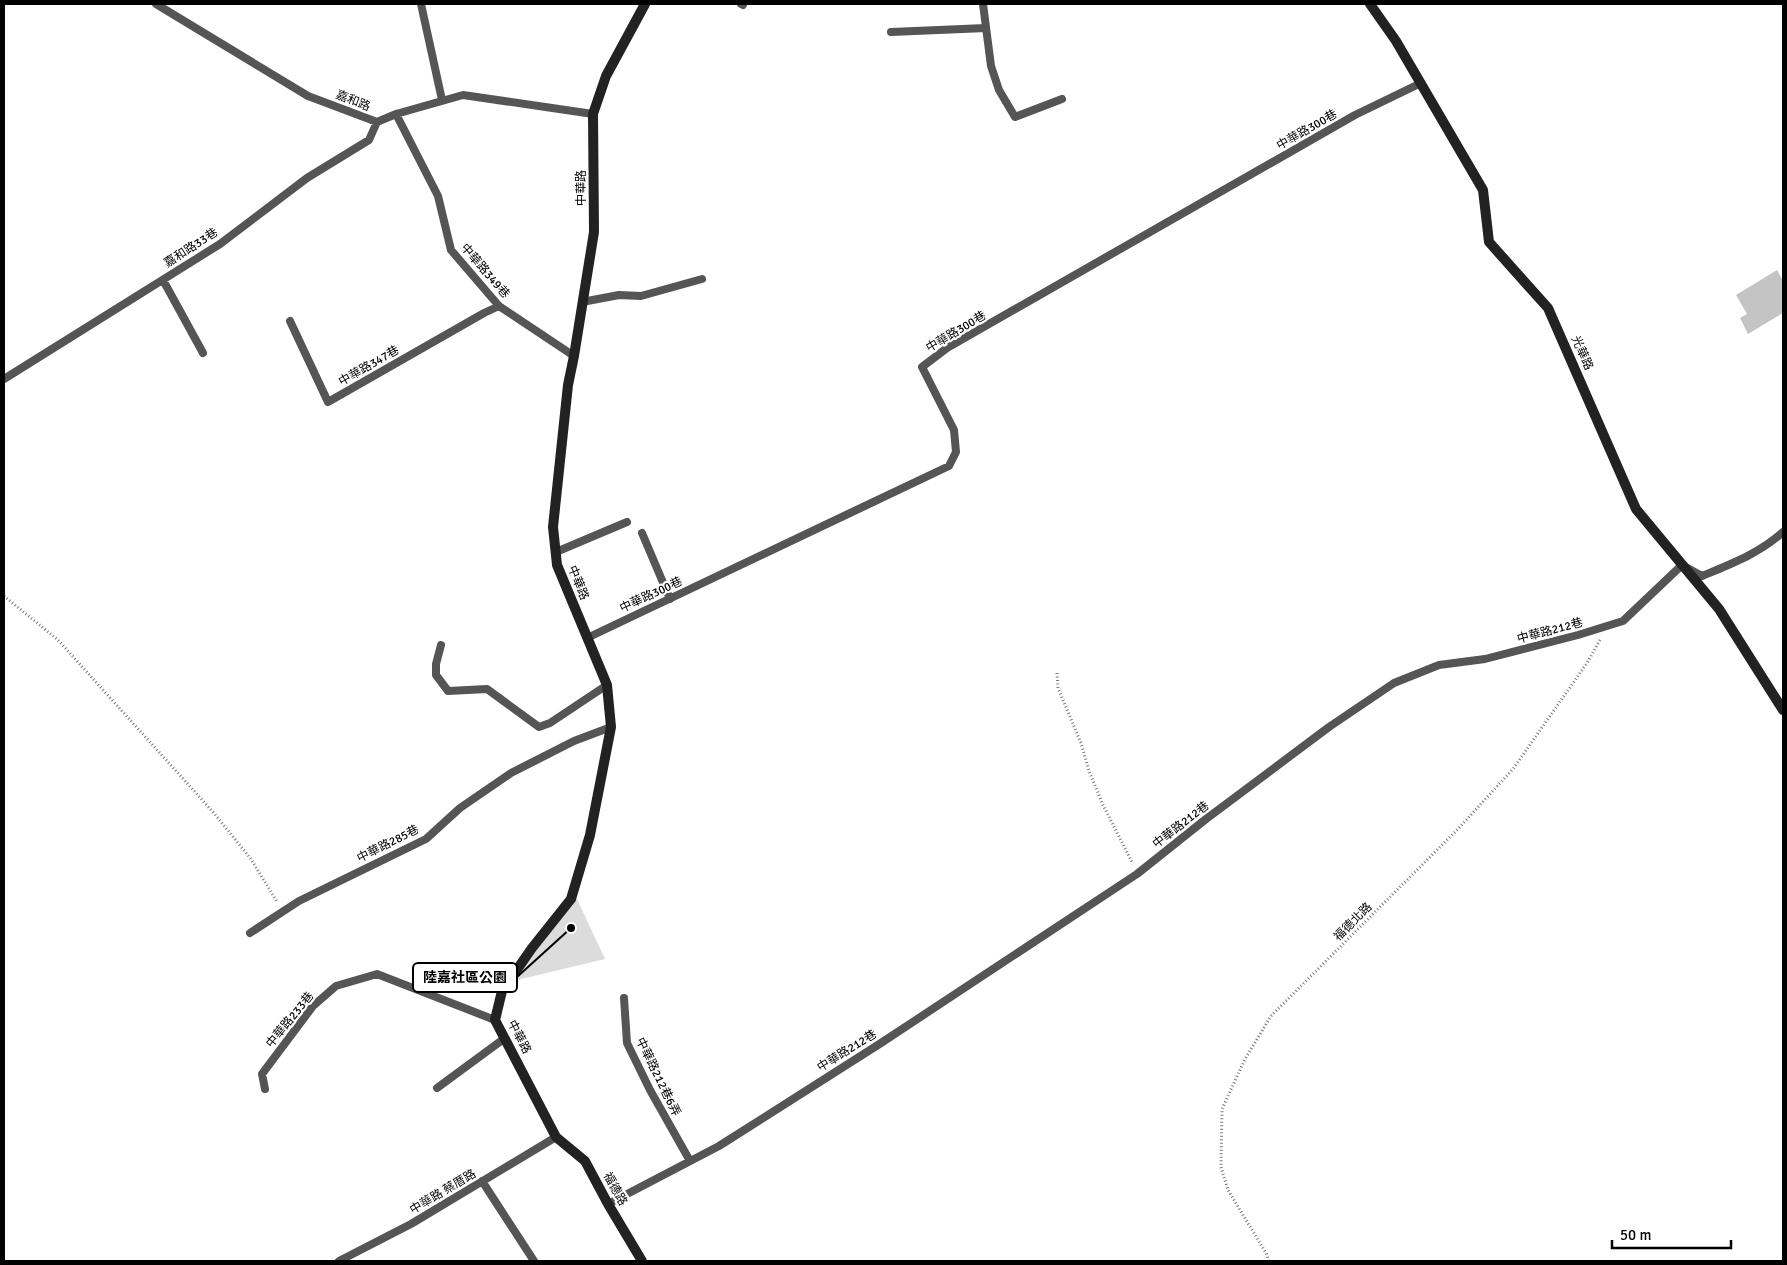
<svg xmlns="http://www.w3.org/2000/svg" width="1787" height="1265" viewBox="0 0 1787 1265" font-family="Signika,'Noto Sans TC',sans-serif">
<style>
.green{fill:#dcdcdc}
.building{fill:#c4c4c4}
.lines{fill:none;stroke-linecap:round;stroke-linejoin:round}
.path{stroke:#777;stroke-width:3;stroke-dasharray:1 2.5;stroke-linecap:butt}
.lane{stroke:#555;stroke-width:8}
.secondary{stroke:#222;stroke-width:10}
.labels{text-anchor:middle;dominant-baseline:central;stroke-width:4.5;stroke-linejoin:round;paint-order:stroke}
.street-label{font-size:12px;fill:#000;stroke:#fff}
.leader{fill:none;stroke:#000;stroke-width:2}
.callout-dot{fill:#000;stroke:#fff;stroke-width:2}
.callout{fill:#fff;stroke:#000;stroke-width:2}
.callout-label{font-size:14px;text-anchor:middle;font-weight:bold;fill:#000}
</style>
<rect width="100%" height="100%" fill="#fff"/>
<path class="green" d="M576,897L605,959L513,981Z"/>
<path class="building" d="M1777,270L1783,281V313L1748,334L1740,318L1747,314L1736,295Z"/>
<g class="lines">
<path class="path" d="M4,596L58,640L213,812L251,859L277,902
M1057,673L1058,688L1081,743L1089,771L1103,805L1133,864
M1269,1261L1266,1253L1228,1190L1221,1167L1222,1109L1245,1059L1271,1016L1458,829L1513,769L1587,663L1600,640"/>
<path class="lane" d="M156,4L308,96L377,122L396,114L463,95L593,114
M421,4L442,100
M741,4L743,5
M983,4L991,66L999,90L1015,117L1062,99
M891,32L986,28
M396,114L438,196L451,250L499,306L574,356
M163,280L203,353
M582,302L619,295L641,296L702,279
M290,321L328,402L484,313L499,306
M4,379L220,244L307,178L369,140L377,122
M642,533L670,599
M556,552L627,522
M587,638L949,466L956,452L954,430L922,367L947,348L1355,115L1421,83
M441,645L436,664V675L448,691L487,689L539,727L550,723L607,685
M250,933L299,901L426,839L460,808L511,773L574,741L611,727
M624,998L627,1043L650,1090L690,1161
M437,1088L505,1038
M265,1089L262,1074L313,1006L336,986L377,974L495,1020
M482,1181L534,1261
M608,1204L719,1146L881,1043L1137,874L1206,819L1329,727L1394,683L1439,665L1485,659L1578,635L1623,621L1682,565L1702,576C1731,564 1760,553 1783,532
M339,1261L411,1224L556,1137"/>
<path class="secondary" d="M1370,4L1396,41L1483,190L1489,242L1548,308L1636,509L1719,609L1783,710
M642,1261L608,1204L585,1161L556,1137L495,1020L502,991L532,948L571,899L590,835L611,727L607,685L557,565L553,527L568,385L574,356L594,232L593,114L606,76L645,4"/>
</g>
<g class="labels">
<g class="street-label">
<text transform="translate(353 101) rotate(21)">嘉和路</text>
<text transform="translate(1307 130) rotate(-30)">中華路300巷</text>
<text transform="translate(581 188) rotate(-90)">中華路</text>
<text transform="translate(191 248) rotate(-33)">嘉和路33巷</text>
<text transform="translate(485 271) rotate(49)">中華路349巷</text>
<text transform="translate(956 332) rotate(-31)">中華路300巷</text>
<text transform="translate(1582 353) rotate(66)">光華路</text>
<text transform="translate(369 366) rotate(-30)">中華路347巷</text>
<text transform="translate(578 583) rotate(68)">中華路</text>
<text transform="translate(651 595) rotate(-25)">中華路300巷</text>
<text transform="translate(1550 631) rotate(-15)">中華路212巷</text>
<text transform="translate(1181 825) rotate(-38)">中華路212巷</text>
<text transform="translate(388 844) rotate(-27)">中華路285巷</text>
<text transform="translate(1353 922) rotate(-45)">福德北路</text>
<text transform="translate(290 1020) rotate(-51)">中華路233巷</text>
<text transform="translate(519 1037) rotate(62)">中華路</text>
<text transform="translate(847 1051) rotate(-32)">中華路212巷</text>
<text transform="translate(658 1077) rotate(64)">中華路212巷6弄</text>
<text transform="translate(615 1189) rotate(61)">福德路</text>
<text transform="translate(443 1192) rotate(-31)">中華路 蔡厝路</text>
</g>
</g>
<path class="leader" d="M571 928L517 977"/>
<circle class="callout-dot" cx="571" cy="928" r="5"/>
<rect class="callout" x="413" y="963" width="104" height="29" rx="5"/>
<g class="callout-label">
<text x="465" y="982">陸嘉社區公園</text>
</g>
<rect width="1787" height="1265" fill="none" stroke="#000000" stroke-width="10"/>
<path d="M1612 1240v8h119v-8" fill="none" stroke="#000000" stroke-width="2.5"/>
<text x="1620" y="1240" font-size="15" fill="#000000" stroke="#ffffff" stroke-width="4" paint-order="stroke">50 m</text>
</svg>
